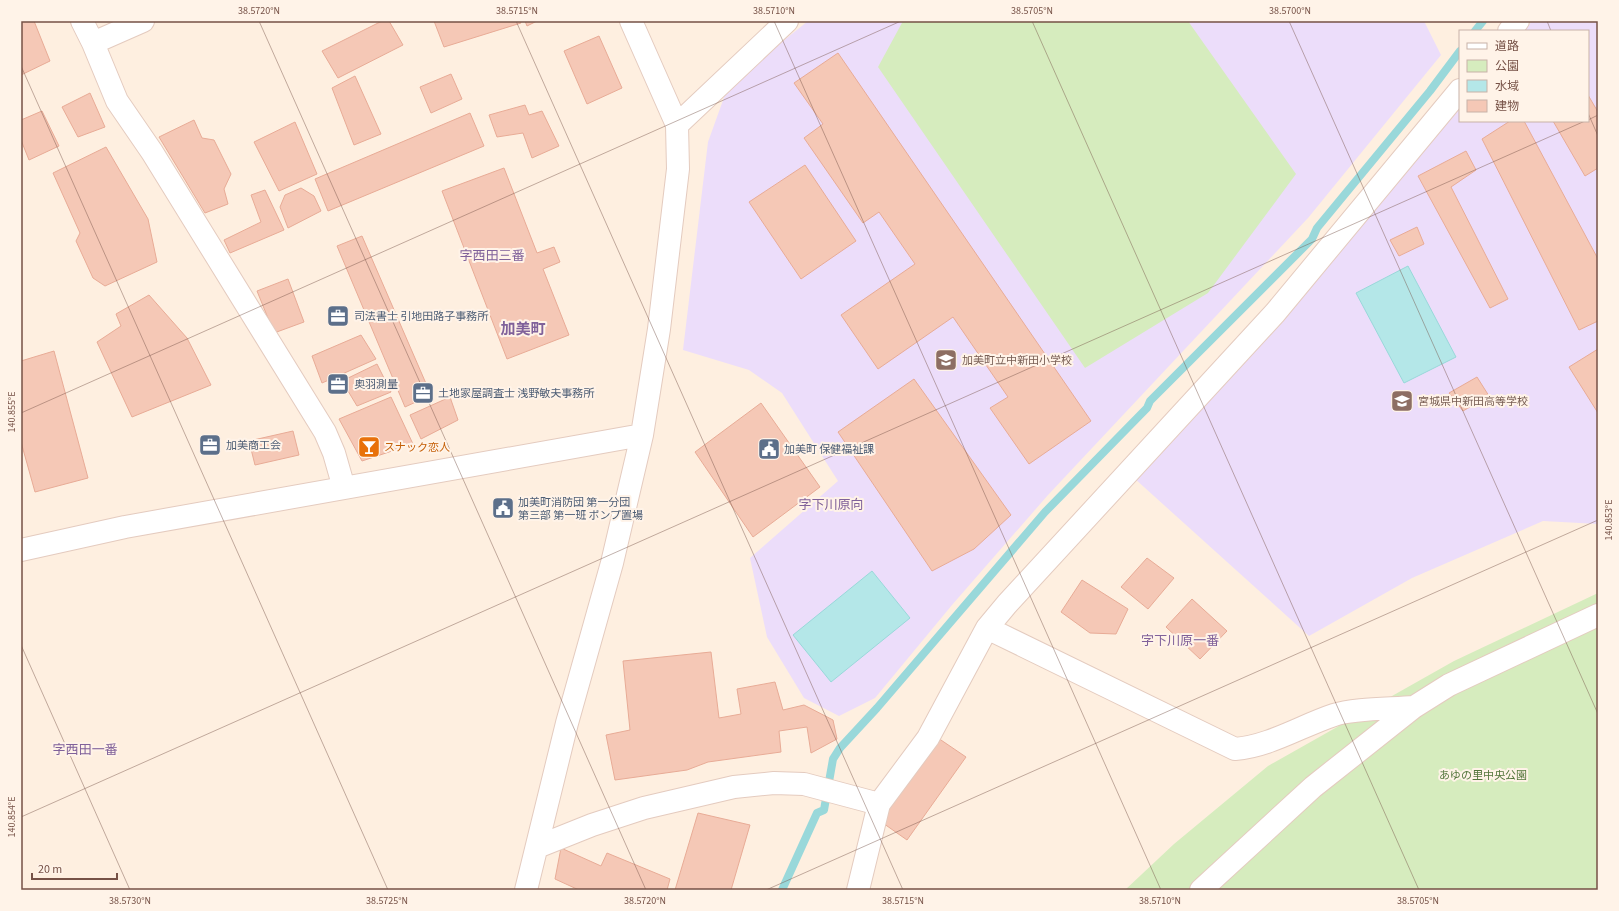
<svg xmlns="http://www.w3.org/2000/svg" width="1619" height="911" viewBox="0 0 1619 911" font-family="'Source Sans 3','Noto Sans JP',sans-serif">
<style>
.education{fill:#ecddfa}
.green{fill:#d6ecbe}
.water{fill:#b4e7e8;stroke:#99d8da}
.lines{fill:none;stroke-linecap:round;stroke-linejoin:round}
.stream{stroke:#99d8da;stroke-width:8}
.building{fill:#f5c8b6;stroke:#e8ab96}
.minor-casing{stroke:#e4cbbf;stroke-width:24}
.minor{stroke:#fff;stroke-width:22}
.ticks{fill:none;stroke:#765146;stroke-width:1;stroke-opacity:0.45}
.labels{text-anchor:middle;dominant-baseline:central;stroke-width:4;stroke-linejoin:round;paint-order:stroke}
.service-label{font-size:11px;fill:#4e5e75;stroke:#fff3e8;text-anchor:start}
.education-label{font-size:11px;fill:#785e54;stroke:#fff3e8;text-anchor:start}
.food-label{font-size:11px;fill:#c56008;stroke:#fff3e8;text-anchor:start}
.park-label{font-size:11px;fill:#53763b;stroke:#fff3e8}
.quarter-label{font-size:13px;fill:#80619a;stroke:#fff3e8}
.district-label{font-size:15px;font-weight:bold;fill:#80619a;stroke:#fff3e8}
.neatline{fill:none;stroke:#765146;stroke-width:1.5}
.ticks-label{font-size:10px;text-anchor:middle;fill:#765146}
</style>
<rect width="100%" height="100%" fill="#feefe0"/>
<path class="education" d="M808,21H1424L1441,55L1308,218L1048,495L952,605L875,698L839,716L804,698L767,637L750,558L838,481L782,393L749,370L683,350L708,142L726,92L772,50Z
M1532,21H1598V524L1543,521L1412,578L1309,636L1134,478L1280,325L1460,105V121H1588V31H1524Z"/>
<path class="green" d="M903,21H1188L1296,174L1208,293L1085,368L878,67Z
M1598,593V890H1125L1174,844L1268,766L1454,661Z"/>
<path class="water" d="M1408,266L1456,357L1404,383L1356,293Z
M872,571L910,618L831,682L793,635Z"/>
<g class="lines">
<path class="stream" d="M1475,31L1483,21
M782,890L817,813L824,810L833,759L840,748L877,708L1045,512L1147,408L1150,401L1312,239L1317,228L1430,91L1460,51"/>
</g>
<path class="building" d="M21,21H34L50,61L21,75Z
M382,21H389L403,45L338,78L322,51Z
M434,21H520L521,23L444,47Z
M525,21H537L527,26Z
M599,36L622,88L587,104L564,51Z
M838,53L1091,421L1029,464L990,408L1008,397L953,317L878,369L841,315L915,264L879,212L863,223L804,138L823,124L794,83Z
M451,74L462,99L431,113L420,87Z
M355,76L381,134L354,145L332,88Z
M90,93L105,127L78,137L62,107Z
M1588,95L1598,112V168L1585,176L1553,121H1588Z
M525,105L529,115L542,111L559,146L532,158L523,133L497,137L489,115Z
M42,111L59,146L29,160L21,140V120Z
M470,113L484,146L328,211L315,179Z
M194,120L202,138L214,140L231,174L224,189L228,204L205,213L159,137Z
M1510,121H1524L1598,259V321L1579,330L1482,139Z
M295,122L317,174L279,191L254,142Z
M106,147L148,219L157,262L105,286L93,278L76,241L80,233L53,173Z
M1466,151L1476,170L1451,187L1508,299L1490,308L1418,176Z
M805,165L856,241L801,279L749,202Z
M504,168L537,253L554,247L560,262L543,269L569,335L507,359L442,191Z
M301,188L314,196L321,211L288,228L280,207L285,195Z
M265,190L284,230L230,253L224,240L261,222L251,195Z
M1417,227L1424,244L1399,256L1390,240Z
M362,236L431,395L405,407L337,246Z
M288,279L304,322L274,333L257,291Z
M149,295L187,338L211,385L132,417L97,342L121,326L116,314Z
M361,335L376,359L322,383L312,356Z
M1598,349V413L1569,367Z
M54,351L88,478L35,492L21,442V361Z
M377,364L391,392L357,406L342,381Z
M1477,377L1489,396L1463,411L1449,393Z
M914,379L1011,515L974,549L932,571L838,432Z
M391,397L413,444L362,461L339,419Z
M450,397L458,420L421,439L410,415Z
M761,403L820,487L753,537L695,452Z
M293,431L299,455L255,465L249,441Z
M1147,558L1174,578L1148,609L1121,587Z
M1082,580L1128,609L1116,634L1090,633L1061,612Z
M1192,599L1227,631L1200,659L1166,627Z
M711,652L719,718L741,714L737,689L775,682L783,710L804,705L833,720L837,739L811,753L807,727L779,731L781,752L708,762L687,770L615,780L606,735L630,730L623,661Z
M938,738L966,757L907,840L880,821L885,808Z
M698,813L750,825L731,890H675Z
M561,848L601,866L607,853L670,879L667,890H579L555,879Z"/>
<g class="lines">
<g class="minor-casing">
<path id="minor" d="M82,21L93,43L117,101L152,152L325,432L334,453L344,488
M1509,31L1518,21
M93,43L143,21
M677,125L787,21
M21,550L125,527L642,435
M987,628L1235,749C1270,746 1301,726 1334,715C1354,708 1391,709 1414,707
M537,847L592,825L644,808L734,787L774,783L804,784L879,804
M526,890L567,723L612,563L642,435L659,329L678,169L677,125L631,21
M858,890L879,804L928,738L987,628L1007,604L1275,313L1460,90
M1201,890L1313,787L1414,707L1449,685L1598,615"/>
</g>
<use href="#minor" class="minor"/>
</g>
<path class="ticks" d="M259,21L646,890M516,21L903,890M774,21L1161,890M1032,21L1419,890M1289,21L1598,714M1547,21L1551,31M21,66L388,890M1588,113L1598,136M1588,120L1598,115M21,413L901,21M21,645L130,890M21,817L1585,121M766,890L1598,520"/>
<defs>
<g id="office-square" transform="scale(1.15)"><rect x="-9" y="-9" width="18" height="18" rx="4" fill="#5c6f8a" stroke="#fff3e8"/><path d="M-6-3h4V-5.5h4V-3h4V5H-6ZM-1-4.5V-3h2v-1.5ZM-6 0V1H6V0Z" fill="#fff"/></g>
<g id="school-square" transform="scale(1.15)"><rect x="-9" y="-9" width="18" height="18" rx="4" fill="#8d6e63" stroke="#fff3e8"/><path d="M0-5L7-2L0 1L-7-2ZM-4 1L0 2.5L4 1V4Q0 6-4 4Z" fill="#fff"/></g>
<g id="bar-square" transform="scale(1.15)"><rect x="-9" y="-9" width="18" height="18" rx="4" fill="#e8710a" stroke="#fff3e8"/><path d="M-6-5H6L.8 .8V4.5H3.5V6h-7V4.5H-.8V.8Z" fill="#fff"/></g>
<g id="civic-square" transform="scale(1.15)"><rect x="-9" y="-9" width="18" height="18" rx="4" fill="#5c6f8a" stroke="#fff3e8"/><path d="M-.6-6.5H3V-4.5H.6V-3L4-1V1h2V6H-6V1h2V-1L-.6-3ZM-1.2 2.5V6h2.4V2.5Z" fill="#fff"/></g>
</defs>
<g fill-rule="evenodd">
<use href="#office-square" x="338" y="316"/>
<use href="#school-square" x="946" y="360"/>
<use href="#office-square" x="338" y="384"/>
<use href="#office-square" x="423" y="393"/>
<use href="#school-square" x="1402" y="401"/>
<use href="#office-square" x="210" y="445"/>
<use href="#bar-square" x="369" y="447"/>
<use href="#civic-square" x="769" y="449"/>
<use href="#civic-square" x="503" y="508"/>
</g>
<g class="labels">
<g class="service-label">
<text x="354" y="316">司法書士 引地田路子事務所</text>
<text x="354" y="384">奥羽測量</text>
<text x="438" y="393">土地家屋調査士 浅野敏夫事務所</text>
<text x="226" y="445">加美商工会</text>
<text x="784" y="449">加美町 保健福祉課</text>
<text x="518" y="502">加美町消防団 第一分団<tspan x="518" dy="13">第三部 第一班 ポンプ置場</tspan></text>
</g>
<g class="education-label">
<text x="962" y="360">加美町立中新田小学校</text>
<text x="1418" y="401">宮城県中新田高等学校</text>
</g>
<g class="food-label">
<text x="384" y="447">スナック恋人</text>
</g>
<g class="park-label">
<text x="1483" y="775">あゆの里中央公園</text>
</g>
<g class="quarter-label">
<text x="492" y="256">字西田三番</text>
<text x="831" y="505">字下川原向</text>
<text x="1180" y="641">字下川原一番</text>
<text x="85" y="750">字西田一番</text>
</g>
<g class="district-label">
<text x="523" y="329">加美町</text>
</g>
</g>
<rect width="1619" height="911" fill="none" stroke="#fff3e8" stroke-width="44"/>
<rect x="1459" y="30" width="130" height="92" fill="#fff3e8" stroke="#c8b2a7"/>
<rect x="1467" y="43" width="20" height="6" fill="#ffffff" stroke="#c8b2a7"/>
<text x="1495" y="50" font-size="12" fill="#765146">道路</text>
<rect x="1467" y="60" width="20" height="12" fill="#d6ecbe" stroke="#c8b2a7"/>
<text x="1495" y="70" font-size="12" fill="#765146">公園</text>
<rect x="1467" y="80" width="20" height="12" fill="#b4e7e8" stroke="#c8b2a7"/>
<text x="1495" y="90" font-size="12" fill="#765146">水域</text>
<rect x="1467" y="100" width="20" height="12" fill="#f5c8b6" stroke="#c8b2a7"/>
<text x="1495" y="110" font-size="12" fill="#765146">建物</text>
<path d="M32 873v6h85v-6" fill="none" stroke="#765146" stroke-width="2"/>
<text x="38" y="873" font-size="12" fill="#765146" stroke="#fff3e8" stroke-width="3" paint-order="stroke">20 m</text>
<rect x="22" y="22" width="1575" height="867" class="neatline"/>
<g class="ticks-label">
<text x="259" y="14">38.5720°N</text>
<text x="517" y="14">38.5715°N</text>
<text x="774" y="14">38.5710°N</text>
<text x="1032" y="14">38.5705°N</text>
<text x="1290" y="14">38.5700°N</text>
<text transform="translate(11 412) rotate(-90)" y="4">140.855°E</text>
<text transform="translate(1608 520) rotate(-90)" y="4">140.853°E</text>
<text transform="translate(11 817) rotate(-90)" y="4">140.854°E</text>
<text x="130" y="904">38.5730°N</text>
<text x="387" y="904">38.5725°N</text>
<text x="645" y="904">38.5720°N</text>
<text x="903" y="904">38.5715°N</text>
<text x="1160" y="904">38.5710°N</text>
<text x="1418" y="904">38.5705°N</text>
</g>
</svg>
